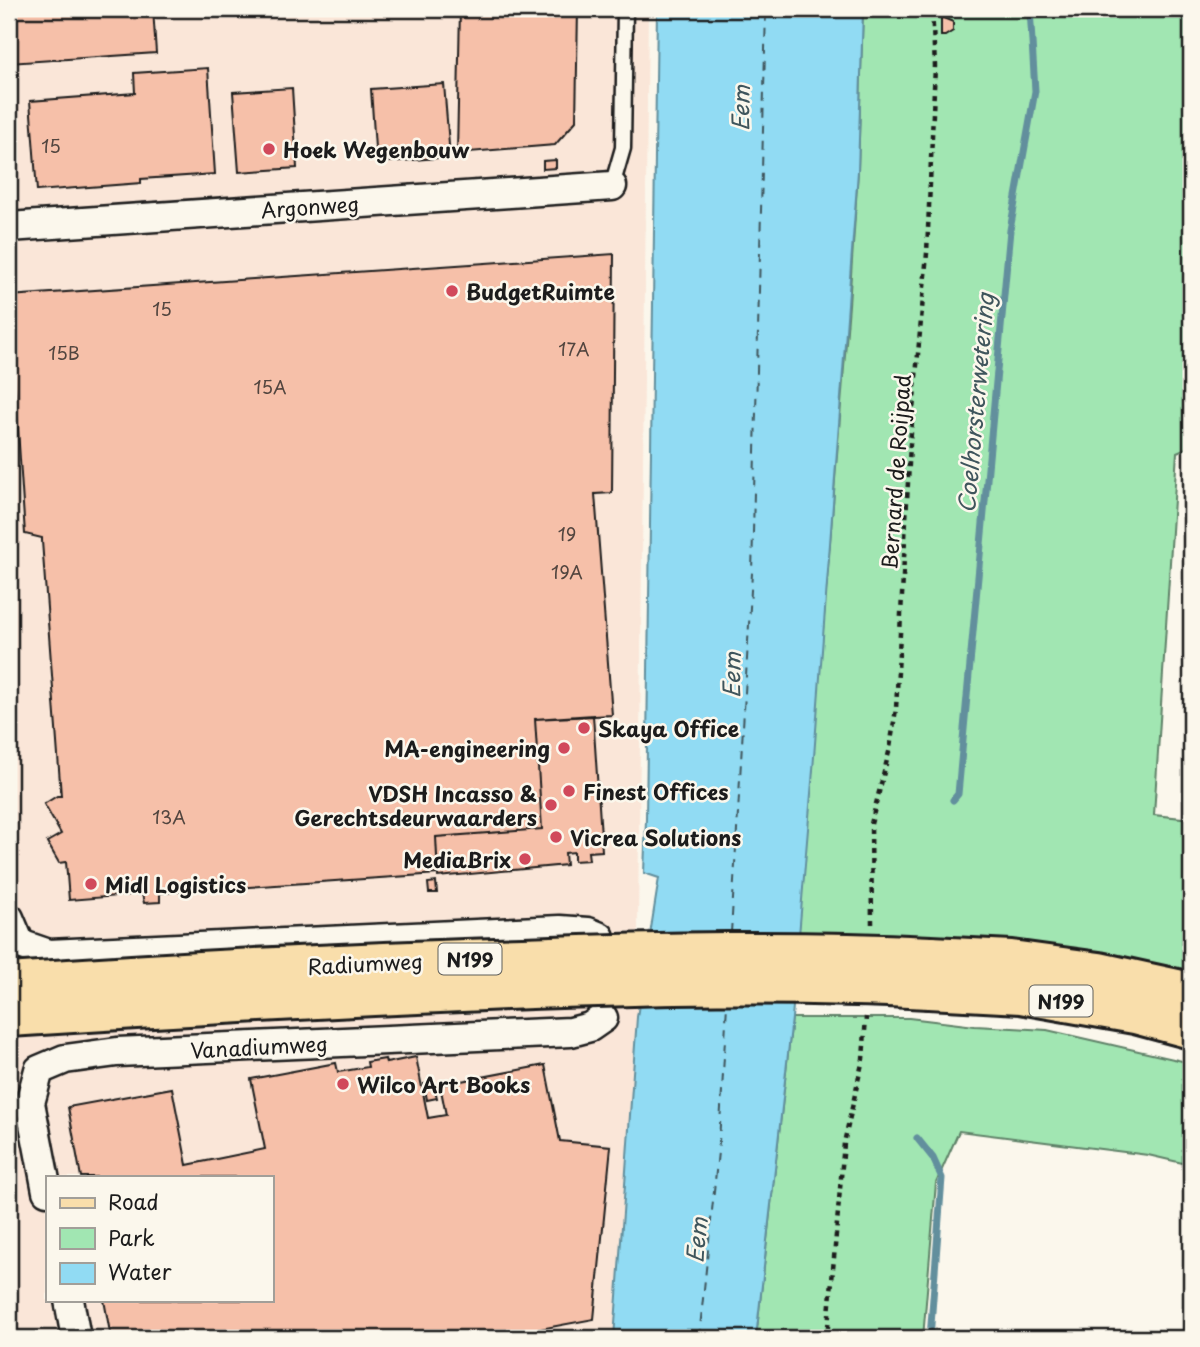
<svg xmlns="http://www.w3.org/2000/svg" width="1200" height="1347" viewBox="0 0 1200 1347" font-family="'Playpen Sans',sans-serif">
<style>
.built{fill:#fae6d8;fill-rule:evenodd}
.green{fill:#a1e6b2;stroke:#5e8167;stroke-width:2}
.water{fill:#91dbf3;stroke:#628f9d;stroke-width:2}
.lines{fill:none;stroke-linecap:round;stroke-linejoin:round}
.stream{stroke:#628f9d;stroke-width:7}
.ferry{stroke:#3f555c;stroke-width:2;stroke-dasharray:9 7;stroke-linecap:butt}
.building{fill:#f6c0a9;stroke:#1c1c1c;stroke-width:2}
.service-casing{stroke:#1c1c1c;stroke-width:19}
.minor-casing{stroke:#1c1c1c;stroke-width:33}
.primary-casing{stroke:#1c1c1c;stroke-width:44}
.path{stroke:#1c1c1c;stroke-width:4.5;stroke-dasharray:5 5;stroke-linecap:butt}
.service{stroke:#fbf7ec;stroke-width:14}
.minor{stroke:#fbf7ec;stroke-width:28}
.primary{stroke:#f9deab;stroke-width:38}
.primary-bridge-casing{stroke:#1c1c1c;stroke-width:44;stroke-linecap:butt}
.primary-bridge{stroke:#f9deab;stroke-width:38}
.poi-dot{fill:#d1495b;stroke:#fbf7ec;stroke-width:2.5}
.labels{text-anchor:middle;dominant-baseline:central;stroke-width:5;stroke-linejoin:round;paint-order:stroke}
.number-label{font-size:18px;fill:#52453f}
.shield{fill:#fbf7ec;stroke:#5f5e5a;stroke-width:2}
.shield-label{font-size:19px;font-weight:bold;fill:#1c1c1c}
.poi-label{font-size:21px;font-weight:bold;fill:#1c1c1c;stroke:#fbf7ec;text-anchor:start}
.street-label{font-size:21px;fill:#1c1c1c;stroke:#fbf7ec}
.water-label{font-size:23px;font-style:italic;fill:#3f555c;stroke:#fbf7ec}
</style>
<rect width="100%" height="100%" fill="#fbf7ec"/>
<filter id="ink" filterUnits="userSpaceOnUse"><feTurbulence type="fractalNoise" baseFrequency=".0143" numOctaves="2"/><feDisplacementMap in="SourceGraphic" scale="14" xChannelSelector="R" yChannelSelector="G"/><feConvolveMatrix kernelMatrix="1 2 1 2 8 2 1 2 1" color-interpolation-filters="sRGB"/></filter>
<g filter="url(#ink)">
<path class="built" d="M9,9H648L637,1017L614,1338H9ZM47,1177H271V1300H47Z"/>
<path class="green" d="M863,9H1191V446L1177,452L1154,815L1191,819V975L798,941L849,305L858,171Z
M792,1018H909L975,1026L1047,1030L1191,1063V1165L1148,1155L959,1131L936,1183L923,1338H756Z"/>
<path class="water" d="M657,9H863L858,171L813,770L792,1018L756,1338H614L637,1017L659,878L644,873L646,819Z"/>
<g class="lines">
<path class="stream" d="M953,800L958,794L1010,230L1035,91L1030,9
M917,1138L933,1158L942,1178L930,1338"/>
<path class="ferry" d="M731,933L752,573L766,9
M699,1338L719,1142L727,1005"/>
</g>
<path class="building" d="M9,9H153L156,53L9,63Z
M460,9H578L576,121L555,145L457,153Z
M941,17L953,22V31L945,36H941Z
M208,68L215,174L141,179V183L37,191L30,101L135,93L134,73Z
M444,84L450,157L376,163L371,89Z
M292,88L297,168L239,172L233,92Z
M556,160V168L543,169V161Z
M614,254L612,493L595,494L612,715L535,719L542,829L436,837L438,874L160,893V902L144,903L142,894L69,900L66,862L59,863L47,842L61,834L44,804L57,796H61L42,541V538L25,534L9,296Z
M593,715L602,851L588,852L589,860L574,861V852L565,853L566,865L438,877L436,837L542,829L535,719Z
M436,882L437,893H429L428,883Z
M416,1057L428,1118L446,1115L440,1085L545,1065L560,1141L611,1146L594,1319L492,1338H111L104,1300H271V1177H81L68,1107L172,1088L187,1165L265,1149L251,1079L336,1063L338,1072L368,1067L367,1062L385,1059L386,1063Z
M433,1082L437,1098L427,1100L424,1084Z"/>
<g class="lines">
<g class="service-casing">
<path id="service" d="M612,186L623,148L625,9"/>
</g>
<g class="minor-casing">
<path id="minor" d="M9,227L612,186
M9,918L20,944L49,954L560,930L588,932L600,937
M47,1191L30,1103L39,1070L65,1059L117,1052L571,1032L590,1027L603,1018
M69,1300L76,1338"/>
</g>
<g class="primary-casing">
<path id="primary" d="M931,956L1011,960L1099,972L1191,992
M929,989L1021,994L1135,1014L1191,1029"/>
</g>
<path class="path" d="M872,924L871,824L890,748L896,709L910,444L927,253L935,66L932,9
M827,1338L844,1143L863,1059L866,1017"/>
<use href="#service" class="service"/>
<use href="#minor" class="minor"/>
<use href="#primary" class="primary"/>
<g class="primary-bridge-casing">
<path id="primary-bridge" d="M9,983C180,971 351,962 523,957C659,952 795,949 931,956
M9,1017C174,1006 340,997 506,990C647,985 788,981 929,989"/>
</g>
<use href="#primary-bridge" class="primary-bridge"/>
</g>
</g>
<g class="poi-dot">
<circle cx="269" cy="149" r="7"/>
<circle cx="452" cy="291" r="7"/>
<circle cx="584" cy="728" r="7"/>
<circle cx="564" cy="748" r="7"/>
<circle cx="569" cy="791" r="7"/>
<circle cx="551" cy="805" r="7"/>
<circle cx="556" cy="837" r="7"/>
<circle cx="525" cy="859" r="7"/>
<circle cx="91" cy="884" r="7"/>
<circle cx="343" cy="1084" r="7"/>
</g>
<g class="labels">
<g class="number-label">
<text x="51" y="145">15</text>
<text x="162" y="308">15</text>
<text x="574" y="348">17A</text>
<text x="64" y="352">15B</text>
<text x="270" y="386">15A</text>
<text x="567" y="533">19</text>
<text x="567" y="571">19A</text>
<text x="169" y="816">13A</text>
</g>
<g class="shield">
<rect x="438.5" y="943.5" width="63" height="31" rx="5"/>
<rect x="1029.5" y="985.5" width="63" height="31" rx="5"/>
</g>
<g class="shield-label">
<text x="470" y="959">N199</text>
<text x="1061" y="1001">N199</text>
</g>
<g class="poi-label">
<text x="283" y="149">Hoek Wegenbouw</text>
<text x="466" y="291">BudgetRuimte</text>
<text x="598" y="728">Skaya Office</text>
<text x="550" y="748" text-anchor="end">MA-engineering</text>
<text x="583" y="791">Finest Offices</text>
<text x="537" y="793" text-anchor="end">VDSH Incasso &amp;<tspan x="537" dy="24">Gerechtsdeurwaarders</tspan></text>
<text x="570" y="837">Vicrea Solutions</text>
<text x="511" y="859" text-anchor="end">MediaBrix</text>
<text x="105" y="884">Midl Logistics</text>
<text x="357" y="1084">Wilco Art Books</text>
</g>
<g class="street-label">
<text transform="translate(310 206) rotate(-4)">Argonweg</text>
<text transform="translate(895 472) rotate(-86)">Bernard de Roijpad</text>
<text transform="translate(365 963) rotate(-3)">Radiumweg</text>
<text transform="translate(259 1046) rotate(-3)">Vanadiumweg</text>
</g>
<g class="water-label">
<text transform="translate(740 108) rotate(-89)">Eem</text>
<text transform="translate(975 403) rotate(-85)">Coelhorsterwetering</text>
<text transform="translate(731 675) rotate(-89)">Eem</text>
<text transform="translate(696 1240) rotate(-84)">Eem</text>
</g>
</g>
<rect width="1200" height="1347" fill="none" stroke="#fbf7ec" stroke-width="35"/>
<rect x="18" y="18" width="1165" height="1312" fill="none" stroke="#1c1c1c" stroke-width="2.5" filter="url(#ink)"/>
<rect x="46" y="1176" width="228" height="126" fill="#fbf7ec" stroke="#a29f99" stroke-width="2"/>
<rect x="60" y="1198" width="35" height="10" fill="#f9deab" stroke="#a29f99" stroke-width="2"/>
<text x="108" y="1210" font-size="21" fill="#1c1c1c">Road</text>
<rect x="60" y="1228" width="35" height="21" fill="#a1e6b2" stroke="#a29f99" stroke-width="2"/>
<text x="108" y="1246" font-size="21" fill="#1c1c1c">Park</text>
<rect x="60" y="1263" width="35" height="21" fill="#91dbf3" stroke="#a29f99" stroke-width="2"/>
<text x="108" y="1280" font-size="21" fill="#1c1c1c">Water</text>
</svg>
